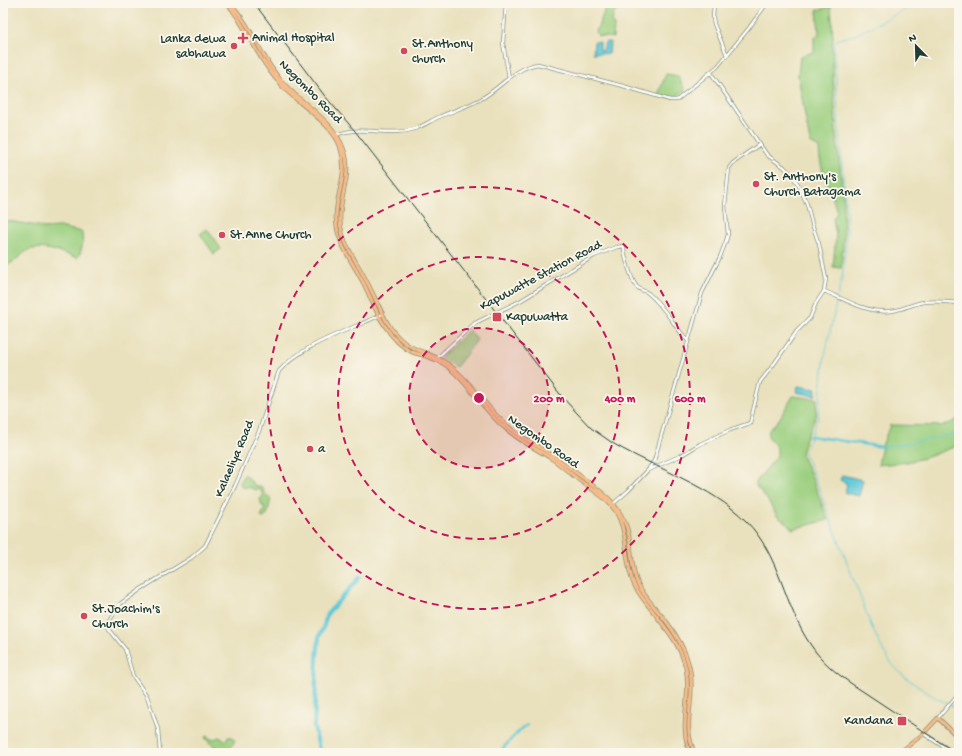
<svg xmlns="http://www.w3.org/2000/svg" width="962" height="756" viewBox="0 0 962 756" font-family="'Gochi Hand',sans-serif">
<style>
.green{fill:#9bcf7f;stroke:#5d865a}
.water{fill:#5ec8d8;stroke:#3e8286}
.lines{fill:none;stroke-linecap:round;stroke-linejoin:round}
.stream{stroke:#5ec8d8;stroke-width:1}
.canal{stroke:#5ec8d8;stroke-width:2.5}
.river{stroke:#5ec8d8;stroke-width:4}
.tertiary-casing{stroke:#848f78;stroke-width:4}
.primary-casing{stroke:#848f78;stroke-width:4.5}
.trunk-casing{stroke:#848f78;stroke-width:4.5}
.tertiary{stroke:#fff;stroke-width:2.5}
.primary{stroke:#f9bc89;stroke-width:3}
.trunk{stroke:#f9bc89;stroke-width:3}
.rail{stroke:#1f3d34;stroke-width:1}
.ring{fill:none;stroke:#c2185b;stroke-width:2;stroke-dasharray:7 5}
.poi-dot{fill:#d1495b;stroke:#fbf7ec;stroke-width:1.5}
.labels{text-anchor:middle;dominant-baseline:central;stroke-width:3.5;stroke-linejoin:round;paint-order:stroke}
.poi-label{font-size:13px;fill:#1f3d34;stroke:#fbf7ec;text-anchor:start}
.street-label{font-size:13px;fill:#1f3d34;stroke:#fbf7ec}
.centre{fill:#c2185b;stroke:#fbf7ec;stroke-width:2}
.ring-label{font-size:12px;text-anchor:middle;font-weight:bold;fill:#c2185b;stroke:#fbf7ec;stroke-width:3.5;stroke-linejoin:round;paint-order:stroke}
</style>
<rect width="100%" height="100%" fill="#fbf7ec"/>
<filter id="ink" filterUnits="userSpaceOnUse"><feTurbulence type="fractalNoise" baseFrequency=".025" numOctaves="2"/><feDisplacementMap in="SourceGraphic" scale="8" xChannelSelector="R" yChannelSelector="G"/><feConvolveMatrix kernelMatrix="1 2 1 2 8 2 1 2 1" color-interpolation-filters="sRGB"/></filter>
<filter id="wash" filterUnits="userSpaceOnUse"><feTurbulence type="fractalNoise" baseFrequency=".012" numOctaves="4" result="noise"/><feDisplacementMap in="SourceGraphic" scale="16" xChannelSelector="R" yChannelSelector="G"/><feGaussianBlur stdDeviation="0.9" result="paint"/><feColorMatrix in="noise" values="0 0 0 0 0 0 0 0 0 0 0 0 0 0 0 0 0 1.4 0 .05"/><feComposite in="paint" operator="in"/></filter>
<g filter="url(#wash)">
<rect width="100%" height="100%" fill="#e9e1bd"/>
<path class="green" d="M605,3H624L620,10H618L613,14L612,24L614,25L613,38L598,36L596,32L604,12Z
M831,7L833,37L832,43L833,73L836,132L843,194L844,234L841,268L833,267L836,235L833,219L837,212C831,191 819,170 819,148L810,143L798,76L800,56L814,52V38L819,34L817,10Z
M666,74L678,76L685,90C674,99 672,99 658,95Z
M8,221L38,226L43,228L59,227L82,232C83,241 83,251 77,258C64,253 40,244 27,251C19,256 14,264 3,266V222Z
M207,229L221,249L214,254L200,234Z
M469,330L477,340L456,367L440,358Z
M793,396L817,399L816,416L805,441L801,454L809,470L828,520L792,529L788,524L777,516L767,499L756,486V482L777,456V448L768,436L769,430L780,418Z
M959,418V445L928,457L907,462L878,465L882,446L890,425L941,426L953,422Z
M245,474L254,485L263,488L264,493L271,499L267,515L264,518L261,517L265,507L262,506L260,499L263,496L260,489L255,490L251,488L242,487L240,483L243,476Z
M208,736L210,739H214L219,737L225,740V741L228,737H232V738L235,740L231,748L232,749L231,753H216L217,751C216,750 215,748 214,746C211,743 208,743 205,737Z"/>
<path class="water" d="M594,42H600V50L603,51L605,42H610L609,54L593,53Z
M798,386L816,389L815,396L796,392Z
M842,475L863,480L859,496L845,493L847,484L840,480Z"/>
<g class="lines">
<path class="stream" d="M838,295L842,277L847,232L846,210L838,120L834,42L836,40L857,34L918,3
M837,298L824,361L818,417L804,454L809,463L871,625C877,638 883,652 892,664C909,684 935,698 959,709
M883,447L918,442L959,433"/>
<path class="canal" d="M810,436L883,447
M499,753C508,743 516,732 527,725"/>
<path class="river" d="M320,753L314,727L317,658L319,637L324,625L327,614L360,577"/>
</g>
</g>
<g filter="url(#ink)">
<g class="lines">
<g class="tertiary-casing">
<path id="tertiary" d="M506,3L503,43L509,78
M714,3L713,18L714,24L727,55
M336,135C361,124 391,138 417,128C425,125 432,120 439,117C453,111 468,106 481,99C500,88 516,67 538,64L623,86L670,100H677L718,66L749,28L767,3
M824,291C842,298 860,309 879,311C896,313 904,307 919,303C931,300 946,302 959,303
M437,358L475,323L520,301L594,256L617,247L624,246C623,253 632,282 637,287C640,290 645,291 648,293C664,306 674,326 688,341
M649,468L654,461L702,293L720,257L726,241L728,234L725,206L729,168L733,163L760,144
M613,504L628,491L648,470L680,456L700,444L730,430L750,423L760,382L774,364L797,331L810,318L816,303L824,291L826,279L819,244L812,224L807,204L798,184L792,175L784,167L767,155L711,73
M938,718L959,693
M924,734L953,753
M160,753L158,729L147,696L133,676L125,649L109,629L107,623L120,604L141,589L191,558L205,546L235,486L259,431L279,371C304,343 348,331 383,314"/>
</g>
<g class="primary-casing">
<path id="primary" d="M899,753L922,735L938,718L959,738"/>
</g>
<g class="trunk-casing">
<path id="trunk" d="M227,3C240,18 247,34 257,51C264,63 272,75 281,85C298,104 332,123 340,146C349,174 337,189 336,215C335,242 353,262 364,284C371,298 376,313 385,326C392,337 401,347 412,352C424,356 436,358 447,366C469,383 483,410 505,428C519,441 537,449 552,459C564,467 574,477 586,485C595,491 604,497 611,505C630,527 623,557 633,582C637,592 644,600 651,609C666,628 681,645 686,669C692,699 678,723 690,753
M230,3C253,27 262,61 285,85C306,107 334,121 344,150C353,174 339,196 340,220C341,242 356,260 366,280C373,293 379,308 387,322C394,334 405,345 418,350C428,354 438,357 448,364C472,381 486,409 510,428C523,439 539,446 553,456C565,464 576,473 587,481C596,488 605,494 612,502C620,512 627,523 629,536C632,551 631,567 637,582C643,595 653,606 662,616C675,632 686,649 690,670C696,698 681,726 695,753"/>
</g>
<use href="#tertiary" class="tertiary"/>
<use href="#primary" class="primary"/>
<use href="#trunk" class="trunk"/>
<path class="rail" d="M254,3L324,95L355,131L563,398L591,428L614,444C657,469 711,486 746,521C780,555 784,606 810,644C826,669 852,684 876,700C903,718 930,736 957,753"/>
</g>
</g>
<circle cx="479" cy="398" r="70" fill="#c2185b" fill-opacity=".12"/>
<g class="ring">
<circle cx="479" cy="398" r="70"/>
<circle cx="479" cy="398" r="141"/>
<circle cx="479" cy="398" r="211"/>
</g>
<g class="poi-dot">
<path d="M241 32h4v4h4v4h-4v4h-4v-4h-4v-4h4z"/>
<circle cx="234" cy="46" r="4"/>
<circle cx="404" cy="51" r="4"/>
<circle cx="756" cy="184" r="4"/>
<circle cx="222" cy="235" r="4"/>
<rect x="492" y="312" width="10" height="10" rx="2"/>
<circle cx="310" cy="449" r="4"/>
<circle cx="84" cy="616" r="4"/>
<rect x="897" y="716" width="10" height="10" rx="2"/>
</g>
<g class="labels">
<g class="poi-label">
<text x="252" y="38">Animal Hospital</text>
<text x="226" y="39" text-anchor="end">Lanka dewa<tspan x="226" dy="15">sabhawa</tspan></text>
<text x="412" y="44">St.Anthony<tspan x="412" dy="15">church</tspan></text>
<text x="764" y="177">St. Anthony's<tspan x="764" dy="15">Church Batagama</tspan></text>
<text x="230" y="235">St.Anne Church</text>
<text x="506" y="317">Kapuwatta</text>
<text x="318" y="449">a</text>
<text x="92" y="609">St.Joachim's<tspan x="92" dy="15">Church</tspan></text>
<text x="893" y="721" text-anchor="end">Kandana</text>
</g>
<g class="street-label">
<text transform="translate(310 92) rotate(45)">Negombo Road</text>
<text transform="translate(541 276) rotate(-28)">Kapuwatte Station Road</text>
<text transform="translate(543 442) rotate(35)">Negombo Road</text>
<text transform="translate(235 459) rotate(-67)">Kalaeliya Road</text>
</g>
</g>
<circle cx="479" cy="398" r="6" class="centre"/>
<g class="ring-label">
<text x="549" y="402">200 m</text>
<text x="620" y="402">400 m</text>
<text x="690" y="402">600 m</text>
</g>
<rect width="962" height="756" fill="none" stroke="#fbf7ec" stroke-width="16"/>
<g transform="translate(916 46) rotate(337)" stroke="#fbf7ec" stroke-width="3" paint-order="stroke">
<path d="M0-3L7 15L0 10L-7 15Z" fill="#1f3d34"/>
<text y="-6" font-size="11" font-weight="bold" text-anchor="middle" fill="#1f3d34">N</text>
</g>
</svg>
